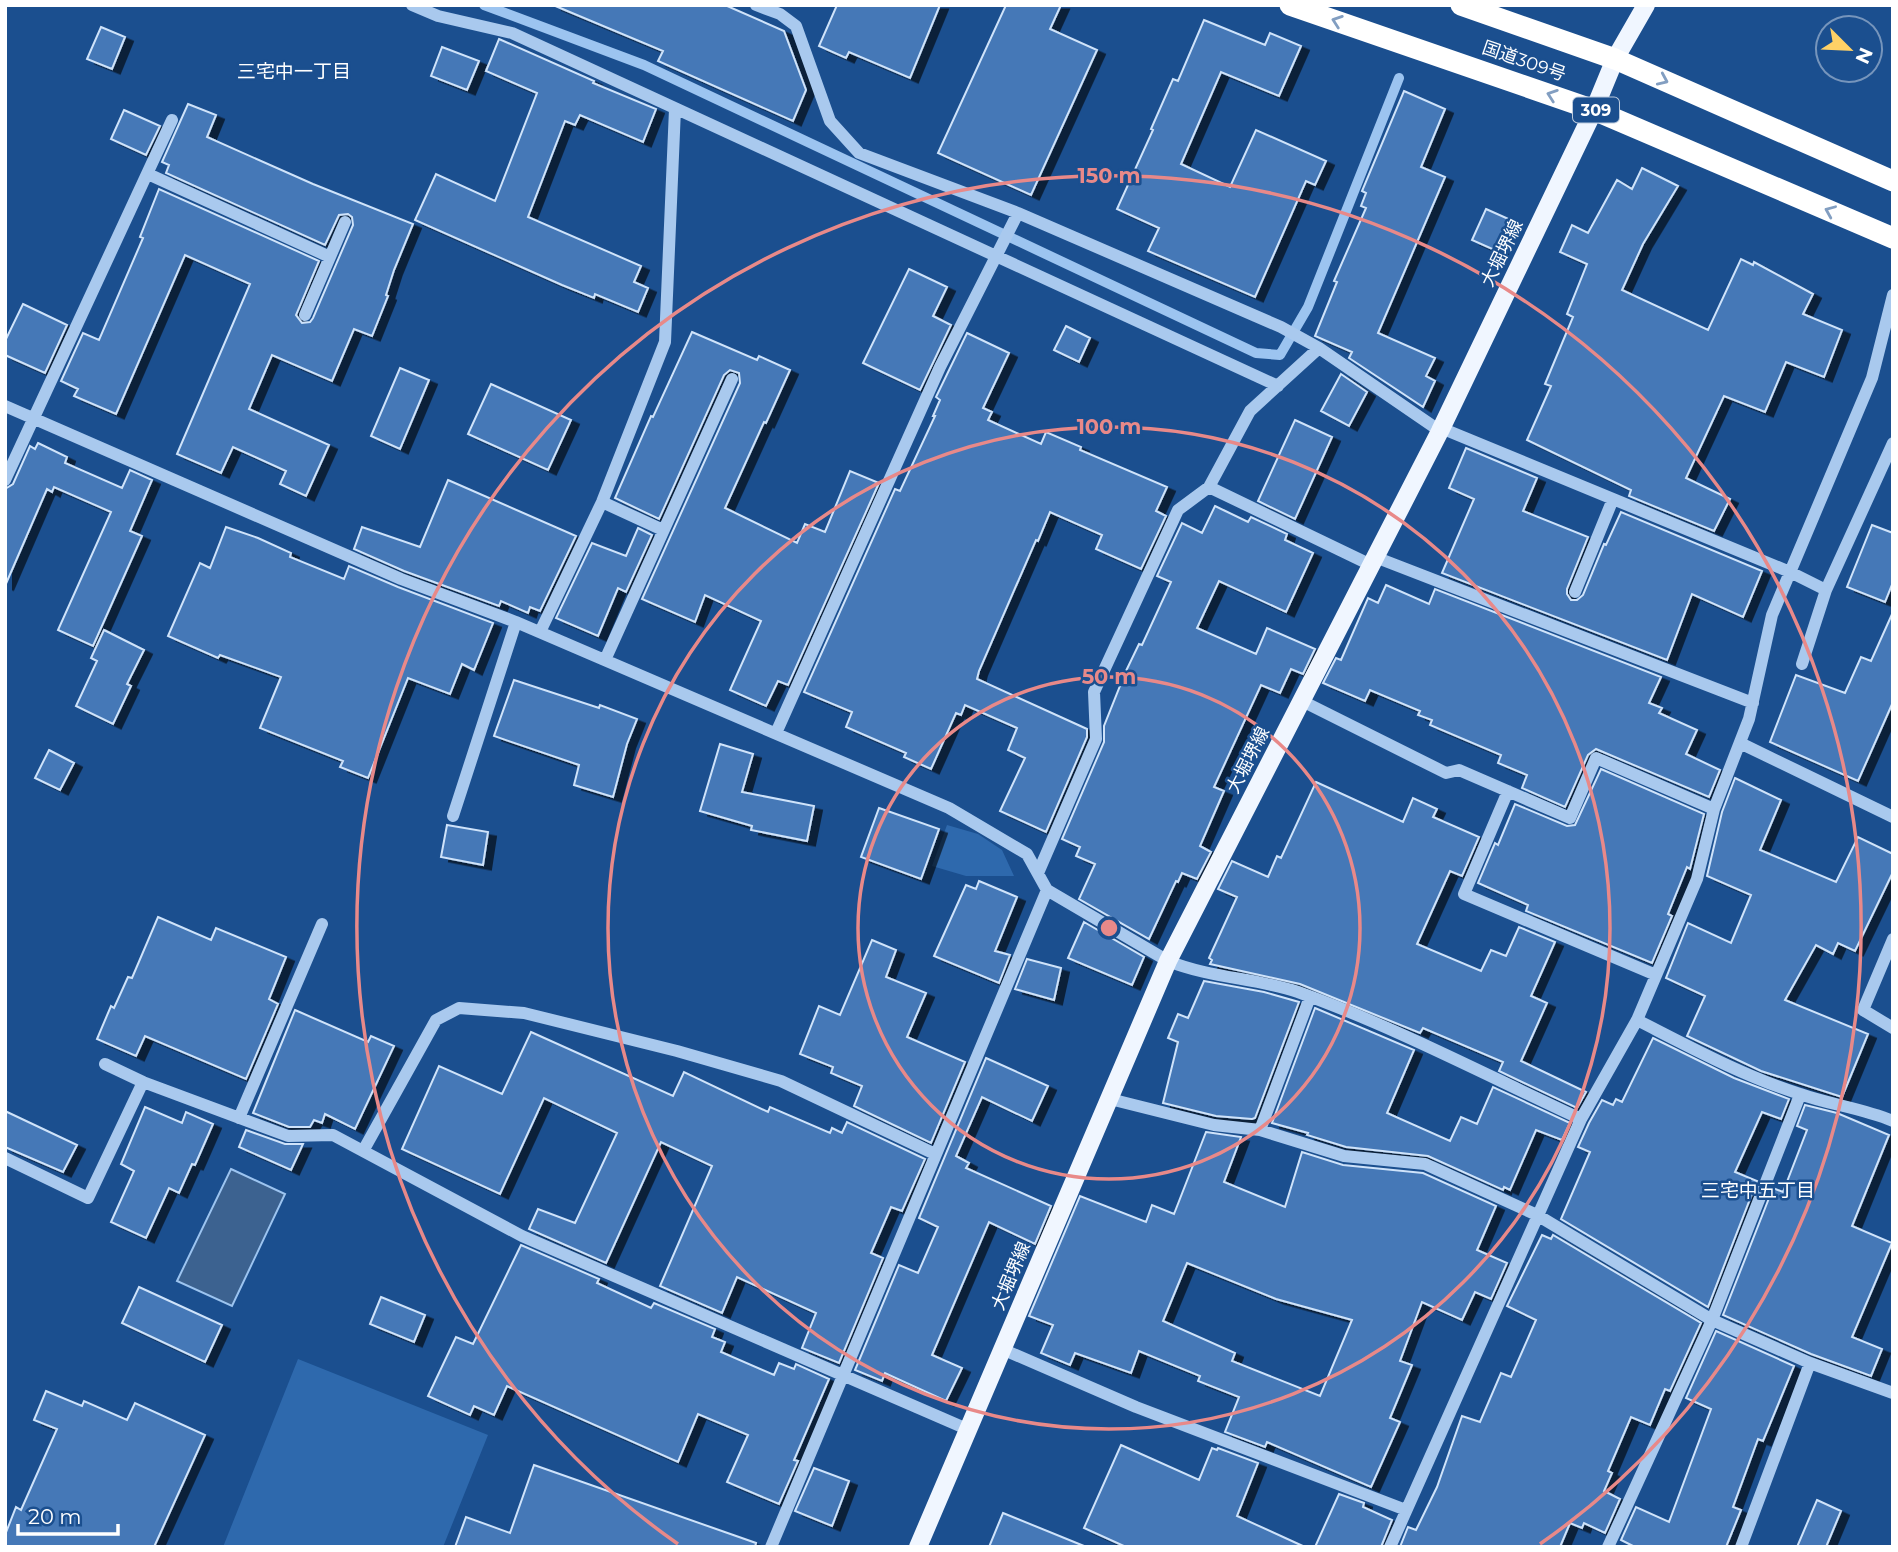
<svg xmlns="http://www.w3.org/2000/svg" width="1898" height="1552" viewBox="0 0 1898 1552" font-family="Montserrat,'Noto Sans JP',sans-serif">
<style>
.green{fill:#2e69ad}
.water{fill:#3c6290;stroke:#9cc4f0;stroke-width:2}
.lines{fill:none;stroke-linecap:round;stroke-linejoin:round}
.stream{stroke:#9cc4f0;stroke-width:10}
.building{fill:#4478b7;stroke:#cfe3fa;stroke-width:2;fill-rule:evenodd;filter:url(#shadow)}
.minor{stroke:#a9c9ee;stroke-width:12}
.major{stroke:#f0f6ff;stroke-width:18}
.highway{stroke:#fff;stroke-width:21}
.oneway{stroke:#829ec1}
.ring{fill:none;stroke:#e88989;stroke-width:3.5}
.labels{text-anchor:middle;dominant-baseline:central;stroke-width:5;stroke-linejoin:round;paint-order:stroke}
.shield{fill:#1b4f8f;stroke:#bbcadd;stroke-width:2}
.shield-label{font-size:16px;font-weight:bold;fill:#fff}
.street-label{font-size:18px;fill:#fff;stroke:#1b4f8f}
.neighbourhood-label{font-size:19px;fill:#fff;stroke:#1b4f8f}
.centre{fill:#e88989;stroke:#1b4f8f;stroke-width:3.5}
.ring-label{font-size:21px;text-anchor:middle;font-weight:bold;fill:#e88989;stroke:#1b4f8f;stroke-width:5;stroke-linejoin:round;paint-order:stroke}
</style>
<defs>
<filter id="shadow"><feDropShadow dx="8" dy="4.5" stdDeviation="0" flood-color="#0009"/></filter>
</defs>
<rect width="100%" height="100%" fill="#1b4f8f"/>
<path class="green" d="M947,825L978,834L1002,850L1014,876H966L932,866Z
M298,1359L488,1435L443,1547H223Z"/>
<path class="water" d="M231,1169L285,1194L232,1306L177,1281Z"/>
<g class="lines">
<path class="stream" d="M484,5L644,65L1256,353L1280,355L1308,307L1399,78"/>
</g>
<path class="building" d="M553,5H725L784,31L806,90L793,121L658,61L663,51Z
M837,5H940L910,78L849,52L846,58L819,46Z
M1006,5H1061L1050,29L1097,50L1031,195L938,153Z
M1204,20L1265,45L1270,33L1301,46L1279,96L1221,72L1181,164L1230,187L1256,130L1326,161L1315,185L1306,181L1255,297L1148,251L1159,228L1117,209L1153,130L1151,129L1173,79L1178,81Z
M101,27L125,37L112,69L87,59Z
M499,39L594,81L593,83L656,109L643,142L580,115L575,125L565,121L528,217L641,266L634,282L648,288L638,312L595,294L594,298L562,285L415,220L436,174L495,201L537,93L486,71Z
M442,47L479,61L467,90L431,76Z
M1404,91L1445,109L1421,167L1445,177L1378,333L1435,358L1426,376L1435,381L1423,407L1349,358L1352,352L1315,336L1337,282L1334,281L1366,208L1361,206L1366,193L1362,191Z
M188,104L216,115L207,137L313,184L413,224L394,270L386,295L388,296L372,336L354,329L332,381L272,355L249,409L329,445L306,496L280,484L286,471L233,447L221,473L177,454L250,284L185,255L116,414L74,396L78,389L61,381L83,333L99,340L143,238L140,237L159,189L319,261L296,315L302,323L310,322L313,318L353,225L352,217L348,214L339,215L325,245L166,173L169,165L162,162Z
M124,110L160,126L146,155L111,139Z
M1642,168L1678,186L1643,244L1622,290L1708,330L1741,259L1753,265L1754,262L1813,294L1803,314L1842,330L1824,377L1786,362L1765,412L1724,396L1686,478L1730,499L1714,531L1629,496L1631,490L1527,440L1551,386L1545,384L1573,317L1567,314L1587,264L1560,252L1572,225L1588,233L1617,180L1632,189Z
M1486,209L1513,221L1499,252L1472,240Z
M909,269L947,287L933,316L951,325L920,390L863,363Z
M23,304L67,325L45,373L5,355V341Z
M1066,326L1090,338L1079,362L1054,350Z
M692,332L757,360L759,356L790,370L766,423L764,422L725,508L797,543L805,524L825,532L850,471L879,483L788,685L778,681L766,706L730,690L761,621L705,595L695,622L642,599L740,383L739,373L730,370L724,375L659,519L615,498L651,416L653,417Z
M967,333L1009,353L983,408L992,412L988,420L1041,444L1046,432L1081,447L1080,450L1167,487L1156,511L1166,516L1141,569L1096,549L1102,535L1050,512L1038,541L1036,540L979,671L977,679L1087,729V737L1046,832L1000,811L1025,758L1008,750L1017,728L965,705L961,715L956,713L931,769L904,757L906,753L846,727L852,712L804,692L895,489L900,491L935,416H933L940,400L936,397Z
M400,368L429,380L400,449L371,436Z
M1341,374L1367,392L1349,426L1321,411Z
M491,384L571,420L548,470L468,434Z
M1295,420L1332,437L1295,519L1258,501Z
M38,443L67,457L65,463L122,488L130,470L152,480L130,531L142,536L93,646L58,630L111,512L54,487L52,492L47,489L5,586V489L13,484L30,446L35,449Z
M1466,448L1537,478L1523,511L1588,537L1567,589V594L1571,600H1577L1583,595L1604,544L1606,545L1621,512L1762,571L1743,617L1692,594L1667,660L1442,573L1474,499L1449,488Z
M448,480L576,536L540,611L530,607L528,613L501,601L499,606L404,571L354,549L362,527L420,547Z
M1215,506L1248,522L1251,517L1287,534L1285,540L1313,553L1286,612L1219,581L1197,628L1256,654L1267,628L1315,649L1303,674L1291,669L1280,693L1261,685L1214,787L1224,791L1200,846L1211,852L1197,879L1182,873L1178,882L1176,881L1149,939L1079,899L1095,864L1076,856L1080,847L1062,839L1104,742V726L1126,671L1139,644L1142,645L1171,582L1157,576L1182,523L1202,533Z
M1872,525L1893,533V582L1885,602L1847,587Z
M226,527L258,538L291,553L290,557L344,579L349,566L398,587L493,623L474,670L462,664L450,694L408,678L368,778L340,767L343,761L260,728L281,677L220,655L218,658L168,636L200,563L210,568Z
M638,528L652,535L626,592L618,588L598,636L556,618L592,543L626,556Z
M1386,585L1429,604L1435,589L1661,677L1649,703L1662,708L1659,713L1697,730L1686,754L1720,770L1709,797L1596,749L1588,755L1565,807L1522,788L1527,775L1498,763L1501,755L1430,725L1432,720L1418,715L1420,711L1370,690L1365,701L1323,683L1336,658L1341,660L1368,598L1378,603Z
M1893,612V702L1858,781L1770,742L1796,675L1845,693L1861,657L1871,661Z
M104,630L144,650L127,684L131,686L113,724L76,706L97,661L91,658Z
M514,680L599,708L600,705L637,719L627,744L613,797L574,785L579,765L494,736Z
M720,744L753,754L742,792L814,806L807,841L751,830L752,826L700,811Z
M49,750L74,763L60,790L35,778Z
M1601,769L1704,814L1690,869L1687,867L1668,914L1672,916L1652,963L1526,911L1528,905L1478,883L1495,843L1498,845L1515,804L1567,826L1575,825Z
M1735,778L1781,800L1760,850L1836,882L1858,837L1893,854V872L1855,951L1838,943L1833,954L1816,945L1785,1000L1868,1034L1842,1097L1761,1071L1687,1036L1705,996L1666,978L1688,923L1731,943L1751,895L1707,876L1722,812Z
M1316,782L1403,822L1413,798L1437,809L1433,817L1479,837L1462,876L1450,871L1417,944L1481,971L1491,950L1506,956L1519,927L1555,942L1531,996L1547,1003L1521,1061L1586,1092L1577,1108L1499,1071L1503,1062L1423,1028L1420,1033L1300,984L1210,964L1212,960L1209,958L1237,897L1218,889L1232,861L1268,877L1277,856L1281,858Z
M879,808L939,829L921,879L861,857Z
M447,825L488,832L483,865L441,857Z
M979,881L1017,897L995,951L1010,955L999,983L934,956L966,885L976,889Z
M158,917L211,940L216,928L286,957L269,999L278,1004L246,1079L145,1036L136,1056L97,1039L111,1006L114,1008L128,977L132,978Z
M1084,922L1144,957L1132,985L1068,958Z
M872,940L896,950L886,977L926,993L907,1037L965,1062L931,1143L854,1106L862,1086L831,1073L833,1067L800,1054L819,1006L840,1015Z
M1027,959L1061,968L1054,1000L1015,989Z
M1204,981L1264,992L1299,1002L1255,1118L1252,1119L1216,1116L1163,1103L1178,1042L1168,1038L1178,1014L1188,1018Z
M1315,1008L1414,1050L1387,1113L1450,1141L1461,1117L1477,1124L1493,1087L1570,1123L1562,1140L1536,1130L1510,1190L1504,1187L1503,1190L1428,1156L1346,1147L1307,1135L1308,1133L1272,1123Z
M295,1010L368,1042L371,1036L394,1046L355,1129L325,1114L322,1123L314,1120L310,1127H289L253,1113Z
M531,1032L673,1096L684,1072L768,1112L770,1107L830,1133L832,1128L842,1133L847,1122L925,1159L902,1211L891,1207L871,1253L883,1258L839,1363L802,1348L816,1313L737,1277L722,1313L660,1286L712,1166L661,1142L606,1263L529,1229L538,1209L575,1223L617,1133L544,1098L500,1194L402,1149L439,1066L502,1094Z
M1653,1038L1734,1078L1789,1099L1781,1119L1762,1112L1735,1172L1757,1181L1708,1307L1561,1219L1590,1152L1578,1147L1589,1123L1602,1100L1613,1105L1616,1099L1622,1102Z
M986,1058L1048,1086L1032,1121L982,1097L956,1156L969,1163L966,1168L1051,1206L1035,1244L989,1222L932,1355L962,1368L946,1401L885,1373L882,1381L855,1370L899,1265L918,1273L938,1227L919,1218Z
M1805,1105L1837,1113L1889,1135L1852,1226L1892,1243L1852,1337L1882,1349L1871,1376L1811,1354L1723,1315L1773,1188L1783,1192L1807,1130L1797,1126Z
M145,1107L182,1123L186,1112L213,1124L195,1165L192,1164L179,1193L169,1188L146,1238L111,1222L134,1171L121,1164Z
M5,1111L77,1145L63,1172L5,1147Z
M246,1130L285,1144H303L291,1170L239,1147Z
M1206,1132L1241,1137L1224,1182L1285,1207L1302,1152L1343,1165L1423,1173L1496,1206L1477,1250L1507,1263L1491,1299L1475,1292L1462,1320L1422,1302L1400,1361L1412,1365L1390,1418L1400,1422L1371,1487L1267,1442L1265,1447L1225,1432L1239,1397L1198,1381L1200,1376L1139,1351L1131,1373L1075,1353L1070,1365L1041,1353L1053,1325L1029,1316L1080,1196L1146,1222L1152,1205L1174,1214ZM1187,1263L1276,1299L1352,1320L1320,1396L1232,1361L1235,1353L1163,1321Z
M1542,1235L1551,1239L1553,1235L1701,1323L1670,1391L1665,1389L1650,1425L1631,1417L1608,1471L1612,1473L1604,1491L1620,1499L1605,1533L1584,1523L1582,1528L1570,1523L1560,1547H1400L1408,1527L1416,1530L1437,1487L1462,1416L1480,1422L1501,1373L1511,1377L1536,1320L1507,1306Z
M521,1245L599,1279L597,1283L651,1308L654,1303L715,1329L712,1337L725,1342L721,1352L774,1375L779,1363L794,1369L796,1364L829,1379L794,1460L798,1461L779,1504L727,1482L748,1435L698,1414L678,1462L507,1386L494,1415L474,1406L470,1415L428,1396L456,1337L473,1344Z
M139,1287L222,1325L205,1362L122,1323Z
M381,1297L425,1315L414,1342L370,1324Z
M1716,1331L1794,1366L1763,1441L1758,1439L1733,1507L1741,1510L1726,1547H1635L1621,1540L1636,1507L1669,1522L1711,1409L1686,1398Z
M46,1391L82,1406L84,1401L127,1420L135,1403L205,1435L154,1547H5V1535L16,1507L21,1510L57,1429L34,1420Z
M1121,1445L1199,1480L1212,1448L1217,1450L1218,1448L1258,1463L1237,1516L1305,1547H1126L1084,1528Z
M534,1465L756,1543L755,1547H455L466,1517L510,1533Z
M814,1468L849,1481L832,1526L795,1511Z
M1339,1494L1364,1503L1363,1507L1392,1520L1381,1547H1315Z
M1817,1500L1841,1511L1826,1547H1797Z
M1003,1513L1084,1546V1547H989Z"/>
<g class="lines">
<path class="minor" d="M412,5L438,16L512,33L1278,386
M756,5L780,14L796,26L830,121L859,153L1018,213
M148,174L330,257
M305,315L345,222
M5,406L401,579L516,622L949,808L1027,854L1047,890L1168,961C1210,978 1256,978 1298,992C1395,1027 1488,1076 1581,1119
M1441,428L1790,572L1826,590
M5,480L172,120
M1209,487L1371,565
M602,502L663,530
M1375,557L1753,703
M1575,592L1613,499
M540,632L602,502L665,342L675,109
M605,660L732,379
M1802,664L1826,590L1893,443
M1302,701L1446,773L1459,770L1570,818L1596,758L1714,809
M776,733L940,367L1018,213L1281,327L1319,348L1440,431
M1740,743L1893,817
M1508,791L1464,894L1656,975
M453,816L516,622
M1038,873L1096,739L1094,692L1178,510L1209,487L1250,411L1319,348
M1893,939L1863,1010L1893,1028
M1637,1020C1690,1047 1743,1076 1800,1094C1831,1105 1862,1108 1893,1121
M105,1064L143,1082L288,1136L333,1135L522,1236L967,1429
M1110,1099L1214,1125L1260,1130L1344,1156L1425,1164L1537,1215L1712,1320L1810,1363L1893,1393
M239,1118L322,924
M1260,1130L1310,997
M363,1151L436,1020L459,1008L524,1013L677,1051L781,1081L935,1154
M5,1158L88,1198L143,1082
M1002,1349L1136,1407L1406,1510
M771,1547L1047,890
M1390,1547L1581,1119L1637,1020L1697,879L1714,809L1749,719L1772,615L1872,378L1893,295
M1608,1547L1712,1320L1800,1095
M1741,1547L1810,1363"/>
<path class="major" d="M918,1547L1168,961L1440,431L1594,110L1615,59L1646,5"/>
<path class="highway" d="M1290,5L1594,110L1893,238
M1461,5L1615,59L1893,181"/>
</g>
<defs><path id="oneway-chevron" d="M-2-3.5L2.5 0L-2 3.5" fill="none" stroke-width="1.6" stroke-linecap="round" stroke-linejoin="round" transform="scale(1.75)"/></defs>
<g class="oneway">
<use href="#oneway-chevron" transform="translate(1337 21) rotate(-161)"/>
<use href="#oneway-chevron" transform="translate(1663 80) rotate(24)"/>
<use href="#oneway-chevron" transform="translate(1552 95) rotate(-161)"/>
<use href="#oneway-chevron" transform="translate(1830 211) rotate(-157)"/>
</g>
<g class="ring">
<circle cx="1109" cy="928" r="251"/>
<circle cx="1109" cy="928" r="501"/>
<path d="M678 1544A752 752 0 1 1 1540 1544"/>
</g>
<g class="labels">
<rect class="shield" x="1573" y="97.5" width="46" height="25" rx="5"/>
<g class="shield-label">
<text x="1596" y="110">309</text>
</g>
<g class="street-label">
<text transform="translate(1524 61) rotate(19)">国道309号</text>
<text transform="translate(1502 253) rotate(-64)">大堀堺線</text>
<text transform="translate(1248 760) rotate(-63)">大堀堺線</text>
<text transform="translate(1011 1276) rotate(-67)">大堀堺線</text>
</g>
<g class="neighbourhood-label">
<text x="294" y="71">三宅中一丁目</text>
<text x="1758" y="1190">三宅中五丁目</text>
</g>
</g>
<circle cx="1109" cy="928" r="10" class="centre"/>
<g class="ring-label">
<text x="1109" y="183">150 m</text>
<text x="1109" y="434">100 m</text>
<text x="1109" y="684">50 m</text>
</g>
<rect width="1898" height="1552" fill="none" stroke="#ffffff" stroke-width="14"/>
<g transform="translate(1849 49) rotate(114)"><circle r="33" fill="#1b4f8f" stroke="#7695bc" stroke-width="2"/>
<path d="M0-5L12 26L0 18L-12 26Z" fill="#ffd166"/>
<text y="-10" font-size="19" font-weight="bold" text-anchor="middle" fill="#ffffff">N</text>
</g>
<path d="M18 1524v10h100v-10" fill="none" stroke="#ffffff" stroke-width="3.5"/>
<text x="28" y="1524" font-size="21" fill="#ffffff" stroke="#1b4f8f" stroke-width="5" paint-order="stroke">20 m</text>
</svg>
